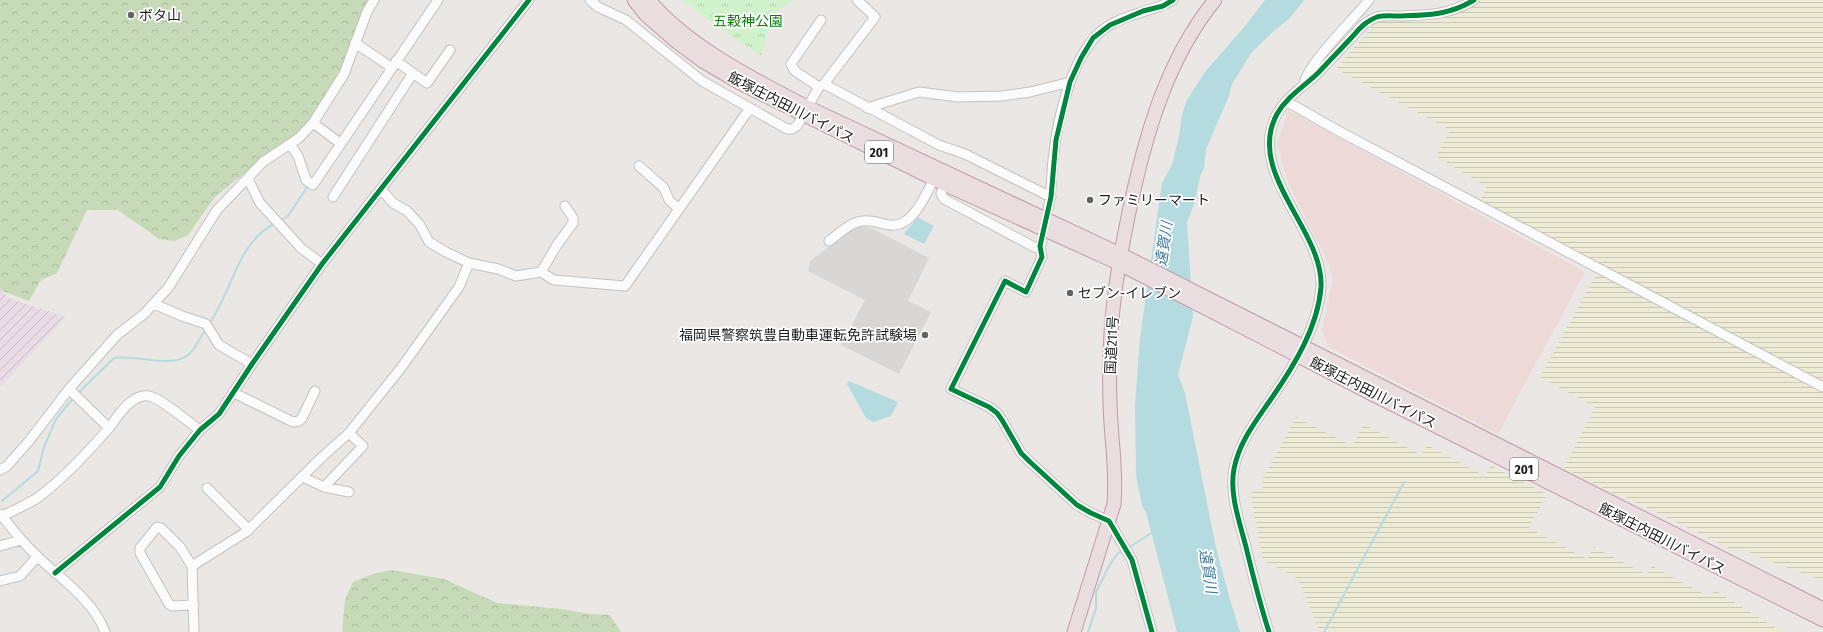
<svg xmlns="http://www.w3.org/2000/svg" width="1823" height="632" viewBox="0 0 1823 632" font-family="'Fira Sans Condensed','Noto Sans JP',sans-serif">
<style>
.commercial{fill:#eed9d9}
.industrial{fill:url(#industrial-furrows)}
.religious{fill:#d8d7d6}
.farmland{fill:url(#farmland-rules)}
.forest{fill:url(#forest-crowns)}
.park{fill:url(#park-tufts)}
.water{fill:#b4dce0}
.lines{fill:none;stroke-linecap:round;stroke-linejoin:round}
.stream{stroke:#b4dce0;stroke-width:2}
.minor-casing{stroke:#c3c2c0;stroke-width:11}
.highway-casing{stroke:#c199a9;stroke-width:15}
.minor{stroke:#fcfbfb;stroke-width:9}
.highway{stroke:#e9dde0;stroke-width:13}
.cycleway-casing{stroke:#fff;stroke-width:8}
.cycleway{stroke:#00873e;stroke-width:5}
.poi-dot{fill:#646362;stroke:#fff;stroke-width:1.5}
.labels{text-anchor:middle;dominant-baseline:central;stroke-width:3.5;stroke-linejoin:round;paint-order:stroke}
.shield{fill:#fff;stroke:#606060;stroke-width:1}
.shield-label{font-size:13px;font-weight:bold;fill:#1c1c1c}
.poi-label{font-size:14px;fill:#1c1c1c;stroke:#fff;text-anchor:start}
.park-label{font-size:14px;fill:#087f04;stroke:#fff}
.street-label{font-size:14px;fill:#1c1c1c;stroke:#fff}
.water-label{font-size:15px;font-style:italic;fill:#3e7aa0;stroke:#fff}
</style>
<defs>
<pattern id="industrial-furrows" width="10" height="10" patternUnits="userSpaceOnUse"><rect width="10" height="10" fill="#e9dbe5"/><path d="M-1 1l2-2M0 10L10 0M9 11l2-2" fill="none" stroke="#c7bbc4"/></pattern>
<pattern id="farmland-rules" width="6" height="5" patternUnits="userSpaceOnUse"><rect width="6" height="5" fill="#edead6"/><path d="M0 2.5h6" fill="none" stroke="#cbc8b7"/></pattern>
<pattern id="forest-crowns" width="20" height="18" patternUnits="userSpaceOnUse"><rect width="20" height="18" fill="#c7dab7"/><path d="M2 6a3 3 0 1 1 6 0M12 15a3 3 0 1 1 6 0" fill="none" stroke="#aaba9d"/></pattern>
<pattern id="park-tufts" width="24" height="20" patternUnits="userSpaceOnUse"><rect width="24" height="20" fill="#d0f3cc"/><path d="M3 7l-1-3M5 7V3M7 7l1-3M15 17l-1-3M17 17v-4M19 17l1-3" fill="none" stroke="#b2d0af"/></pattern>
</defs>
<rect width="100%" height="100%" fill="#eae7e4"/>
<path class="commercial" d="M1288,110L1585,272L1498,434L1329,347L1322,330L1333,279L1327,260L1288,183L1277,144Z"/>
<path class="industrial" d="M0,287L8,298L66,317L0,387Z"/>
<path class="religious" d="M864,226L873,229L929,258L908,301L931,312L899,374L841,345L865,300L808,271L810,261L815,257L856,228Z"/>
<path class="farmland" d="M1478,0H1823V581L1759,557L1743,549L1733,550L1623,496L1615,494L1564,468L1595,407L1540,377L1597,273L1477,207L1487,187L1436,156L1450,130L1336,69L1375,23L1380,20L1440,18L1456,13Z
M1296,417L1352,446L1364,424L1421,455L1427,445L1485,476L1491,466L1547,494L1529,528L1587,559L1594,547L1647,575L1652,566L1710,597L1714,591L1718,592L1782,632H1325L1318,628L1298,579L1263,560L1250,493L1263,490L1262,480Z"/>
<path class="forest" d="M0,0H369L341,73L316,115L293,139L262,159L215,197L188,235L175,241L159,239L118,210H87L57,273L41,280L29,301L3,291L0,287Z
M391,570L444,579L497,603L561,609L589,614L610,615L621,632H342L345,600L353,582L373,574Z"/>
<path class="park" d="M682,0H794L773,15L761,56L721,29Z"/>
<path class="water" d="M1265,0H1304L1289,19L1275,30L1252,52L1232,84L1229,96L1206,149L1204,168L1200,176L1195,202L1187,222L1193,316L1178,375L1185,393L1215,543L1229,596L1240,632H1177L1146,512L1142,506L1136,475L1135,405L1140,338L1162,183L1172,165L1179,136L1182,114L1187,100L1205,72L1245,26Z
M917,217L934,226L924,244L904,234C908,227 914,224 917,217Z
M849,381L898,402L891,416L873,422L866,418L847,384Z"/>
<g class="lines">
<path class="stream" d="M280,221L288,216L308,186
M209,324C232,292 237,243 274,224
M77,394L114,358C134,354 171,369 188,355C196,349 200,337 206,329
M2,501L38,471L44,447L56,419L74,397
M1128,548L1153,532
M1088,632L1096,608V592L1109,566L1118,553L1123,551
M1324,632L1404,482"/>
<g class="minor-casing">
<path id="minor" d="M590,0L598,7L626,20L702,81L787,129H792L797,126L819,87L824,84L875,17L857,0
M355,43L391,67
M396,61L427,83L450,50
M824,84L939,145L965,154L1051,197
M1304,84C1308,63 1354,19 1369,0
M819,87L795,71L791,64L821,20
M1286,101L1335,129L1823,387
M867,108L919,92L958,97L1002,96L1030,92L1070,82
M313,123L340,143
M290,144L298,156L306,180L313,185L438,0
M639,166L664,188L669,200L679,209
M248,179L260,203L301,248L322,264
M944,184L941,194L944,199L1034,247L1037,248L1040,246
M381,189L393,203L407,211L420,225L429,242L446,252L469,263L498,269L516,276L541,272L554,280L625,286L750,108
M333,197L413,73
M1048,209C1052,193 1051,177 1053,160C1057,120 1072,49 1108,26C1128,13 1153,12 1173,0
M829,241C839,234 850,222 863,221C879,219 892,232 907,220C919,211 927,192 934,179
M1042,242L1040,246L1042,257L1026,292L1005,281L951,389L989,407L997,413L1002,420L1021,453L1029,461L1077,505L1091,513L1109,521L1132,560L1152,632
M541,272L557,245L573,223V218L565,206
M154,304L182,316L206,324L219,345L252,364
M69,389L109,428
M234,393L293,422L299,421L302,418L315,391
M0,470L7,466L29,441L69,389L117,335L144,314L168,288L217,210L263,162L299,138L313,123L344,74L367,12L374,0
M303,477L324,487L349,492
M324,487L363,446L349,433
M207,488L249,530
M0,514L2,516C15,510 29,504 40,496C65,477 88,452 108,429C113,424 116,417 121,412C127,404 138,394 149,396C162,399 188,422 200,430
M0,516H2C13,530 23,543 36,555C60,579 93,599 105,632
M0,546L21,540
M192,566L180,547L161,528L157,527L140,548V553L169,604L172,606L194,605
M55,573L160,487L179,456L200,430L219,414L252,364L322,264L529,0
M0,581L20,576L37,557
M194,632L192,566L246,532L322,457L349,433L401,368L459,287L469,263
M1269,632C1260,604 1253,576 1246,547C1240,523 1229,494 1234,469C1239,442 1256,421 1271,399C1294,366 1318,327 1321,287C1324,230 1245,173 1277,114C1287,96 1305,86 1319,72C1330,60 1341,49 1352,37C1357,32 1361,26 1366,23C1369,21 1374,18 1377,17C1384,15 1393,16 1401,16C1429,15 1449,15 1474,0"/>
</g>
<g class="highway-casing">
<path id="highway" d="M634,0L645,14L677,42L704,62L740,83L944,184L1118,263L1376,396L1823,620
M649,0C687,46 755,80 807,107L1120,254L1823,609
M1074,632L1114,504C1116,481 1114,459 1112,437C1110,412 1109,387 1110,362C1110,311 1119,261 1129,212C1145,137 1166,60 1215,0"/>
</g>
<use href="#minor" class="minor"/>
<use href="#highway" class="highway"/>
<g class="cycleway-casing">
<path id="cycleway" d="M55,573L160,487L179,456L200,430L219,414L252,364L322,264L529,0
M1152,632L1132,560L1109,521L1091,513L1077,505L1029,461L1021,453L1002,420L997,413L989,407L951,389L1005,281L1026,292L1042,257L1040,246L1051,197L1056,140L1070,82L1081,58L1093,38L1110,25L1143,11L1163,6L1173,0
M1269,632C1260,604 1253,576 1246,547C1240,523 1229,494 1234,469C1239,442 1256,421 1271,399C1294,366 1318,327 1321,287C1324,230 1245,173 1277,114C1287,96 1305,86 1319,72C1330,60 1341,49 1352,37C1357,32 1361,26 1366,23C1369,21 1374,18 1377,17C1384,15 1393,16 1401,16C1429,15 1449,15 1474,0"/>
</g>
<use href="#cycleway" class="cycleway"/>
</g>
<g class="poi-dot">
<circle cx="131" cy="15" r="4"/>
<circle cx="1090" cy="200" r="4"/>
<circle cx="1070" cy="293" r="4"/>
<circle cx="925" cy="335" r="4"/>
</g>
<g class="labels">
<g class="shield">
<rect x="865" y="141" width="28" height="22" rx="3"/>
<rect x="1510" y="458" width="28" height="22" rx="3"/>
</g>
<g class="shield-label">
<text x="879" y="152">201</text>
<text x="1524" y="469">201</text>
</g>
<g class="poi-label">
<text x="139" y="15">ボタ山</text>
<text x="1098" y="200">ファミリーマート</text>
<text x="1078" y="293">セブン-イレブン</text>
<text x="917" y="335" text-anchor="end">福岡県警察筑豊自動車運転免許試験場</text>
</g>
<g class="park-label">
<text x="748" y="21">五穀神公園</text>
</g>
<g class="street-label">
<text transform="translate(791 108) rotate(27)">飯塚庄内田川バイパス</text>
<text transform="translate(1112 345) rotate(-87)">国道211号</text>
<text transform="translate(1373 393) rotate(27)">飯塚庄内田川バイパス</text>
<text transform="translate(1662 539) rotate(27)">飯塚庄内田川バイパス</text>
</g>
<g class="water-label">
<text transform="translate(1164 244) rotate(-82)">遠賀川</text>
<text transform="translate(1208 571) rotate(81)">遠賀川</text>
</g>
</g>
</svg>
